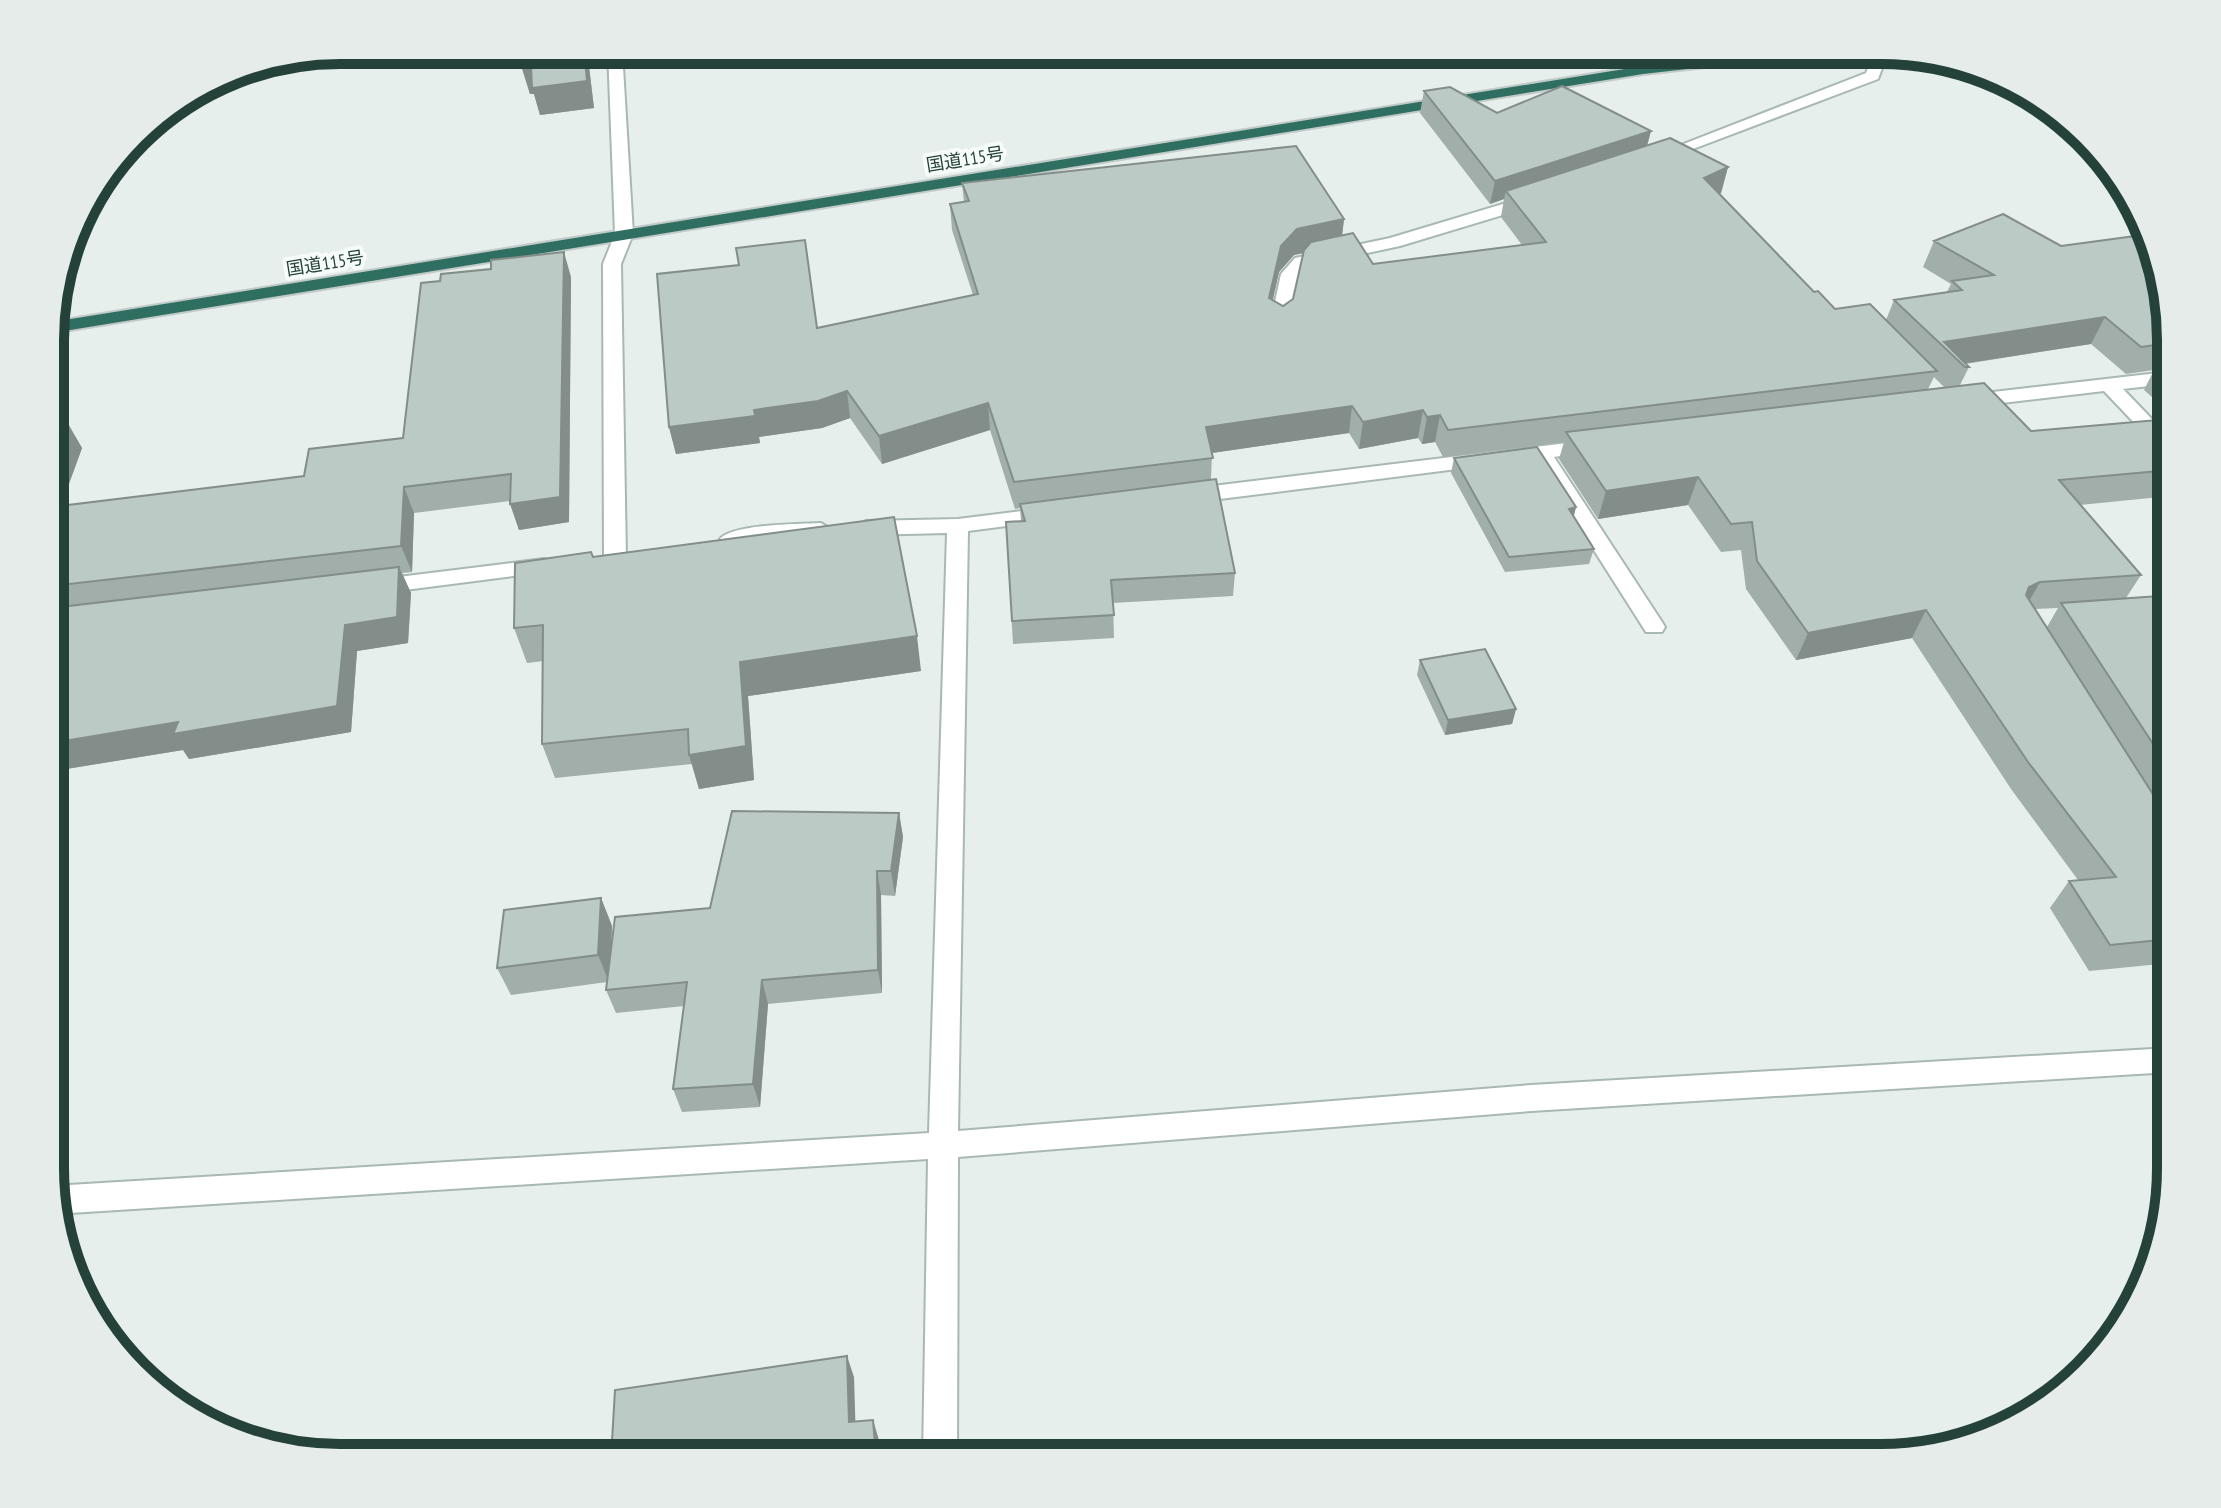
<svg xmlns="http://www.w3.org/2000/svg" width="2221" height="1508" viewBox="0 0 2221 1508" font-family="'PT Sans Narrow','Noto Sans JP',sans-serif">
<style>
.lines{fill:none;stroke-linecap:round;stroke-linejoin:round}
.street-casing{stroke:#a8b8b2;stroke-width:4}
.highway-casing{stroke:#c2cac8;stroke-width:4}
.street{fill:#fff;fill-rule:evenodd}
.highway{fill:#2f6f62;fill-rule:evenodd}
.wall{fill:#a1aea9;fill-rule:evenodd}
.shaded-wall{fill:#838d89}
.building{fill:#bbcac4;stroke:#838d89;stroke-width:2}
.labels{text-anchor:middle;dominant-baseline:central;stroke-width:8;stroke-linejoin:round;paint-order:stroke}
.far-street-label{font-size:18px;fill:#24423a;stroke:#f7fbf9}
.rim{fill:none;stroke:#24423a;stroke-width:10}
</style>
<rect width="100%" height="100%" fill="#e6efeb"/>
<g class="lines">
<g class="street-casing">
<path id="street" d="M608,50H622L633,234L621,264L626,558L623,563H607L604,558L603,264L615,234Z
M1863,51H1877L1884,63L1878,79L1664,160L1658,162L1650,157L1866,73L1870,63Z
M1533,195L1539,196L1541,200L1539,204L1400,246L1307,266L1299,275L1288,325L1279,330L1270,325L1281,274L1295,258L1390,238Z
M2158,373L2170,376V388L2158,385L2123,389L2170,438V455L2163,453L2104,391L1967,407L1957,401L1967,395Z
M1592,440L1602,446L1599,450L1554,457L1662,622L1665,627L1662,632H1646L1536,459L1188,503L1178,496L1188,489Z
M1053,507L1060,509L1063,514L1060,519L968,531L958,1131L1531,1085L2170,1048V1072L1531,1111L958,1157L957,1458H923L928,1159L55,1214L52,1186L929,1133L947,533L866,535L856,528L866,521L958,519Z
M821,523L832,530L828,535L731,546L720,539C732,524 801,524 821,523Z
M544,559L552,561L555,566L552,571L374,594L366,592L363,587L366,582L374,580Z"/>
</g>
<g class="highway-casing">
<path id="highway" d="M1809,51H1893L1886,55L1750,62L1643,74L52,333V322L1643,66Z"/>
</g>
<use href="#street" class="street"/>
<use href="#highway" class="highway"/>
</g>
<path class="wall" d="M516,50H587L594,108L540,115L534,94H530Z
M1424,91L1497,113L1647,145L1728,167L1721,193L1719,194L1814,292L1835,309L1886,320L1894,300L1947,292L1951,284L1923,267L1934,241L2170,322V413L2144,390L2154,370L2126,374L2091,344L1965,364L1969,367L1960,385L2031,431L2170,420V497V496L2080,505L2141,575L2126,598L2170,605V963L2089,971L2050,908L2069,881L2078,880L2011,789L1912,638L1796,660L1746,589L1741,550L1721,552L1688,505L1598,519L1559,459L1564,442L1443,457L1435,442L1422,444L1418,438L1359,449L1349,433L1212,453L1211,480L1235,573L1233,596L1113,603L1114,638L1013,644L1006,522L1021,521L1020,508L1015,509L990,430L882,464L850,418L822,428L759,437L760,443L676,454L669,427L818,328L973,295L952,230L950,204L964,202L962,183L1344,219L1342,235L1373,264L1522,245L1501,217L1504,199L1490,204L1420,113ZM1304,253L1293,299L1283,306L1273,300L1279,272L1294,255ZM1934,377L1944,387L1928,389ZM2058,608L2047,627L2035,609Z
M571,277L569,522L519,530L510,501L414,513L412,572L402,573L411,593L408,643L357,651L351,732L189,759L183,750L60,770L52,760V424L67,422L82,448L61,506L304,476L403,438L440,281Z
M1454,458L1576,507L1574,516L1594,549L1589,564L1505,572L1451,473Z
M593,557L921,671L748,696L754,780L699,789L692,764L555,778L542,744L543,661L527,663L514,628Z
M1420,660L1516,709L1512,724L1445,735L1417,675Z
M899,813L903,837L895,896L881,895L882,993L768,1004L760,1107L682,1112L673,1089L684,1006L616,1013L606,990L607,982L511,995L497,968L601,898L612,926L611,949L710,908Z"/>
<path class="shaded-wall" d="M584,50H587L594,108L540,115L534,94H530L522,68Z
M1651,131L1645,154L1506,191L1504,199L1490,204L1495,181Z
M1728,167L1721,193L1696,204L1704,178Z
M1344,219L1341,245L1294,255L1279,272L1267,324L1269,298L1281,246L1297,229Z
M564,252L571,277L569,522L519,530L510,504Z
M2105,317L2091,344L1961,364L1944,342Z
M847,391L850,418L822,428L759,437L760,443L676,454L669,427Z
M988,403L990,430L882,464L879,436Z
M1352,406L1349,433L1205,454L1206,427Z
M1423,410L1418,438L1359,449L1363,422Z
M1440,415L1435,442L1422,444L1427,417Z
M67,422L82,448L52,530V461Z
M1698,477L1688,505L1598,519L1606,491Z
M404,487L414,513L412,572L401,546Z
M1576,507L1572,522L1569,509Z
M399,567L411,593L408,643L357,651L351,732L189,759L183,750L60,770L52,760V743L178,722L345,625Z
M2040,582L2024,610L2013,614L2029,587Z
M1926,610L1912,638L1796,660L1808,633Z
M917,636L921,671L748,696L754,780L699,789L689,755L740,662Z
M1516,709L1512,724L1445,735L1448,720Z
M899,813L903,837L895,896L891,871Z
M877,871L881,895L882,993L878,970Z
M601,898L612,926L609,982L598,955Z
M762,980L768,1004L760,1107L753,1084Z
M847,1356L854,1377L856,1442L849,1422Z
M873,1420L879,1440L880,1458H876Z"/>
<path class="building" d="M517,50H584L587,81L532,88L531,67L522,68Z
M1562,86L1651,131L1495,181L1424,91L1450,87L1497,113Z
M1670,138L1728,167L1704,178L1814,292L1818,291L1835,309L1870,304L1937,371L1448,430L1440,415L1427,417L1423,410L1363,422L1352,406L1206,427L1213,458L1014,482L988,403L879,436L847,391L818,401L754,410L755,416L669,427L657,274L739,265L736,248L805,240L817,328L978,294L950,204L969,201L962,183L1296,146L1344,219L1297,229L1281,246L1269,298L1283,306L1293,299L1304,250L1311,242L1353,233L1373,264L1546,242L1506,191Z
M2003,214L2061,246L2135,236L2146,231L2170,322V343L2141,347L2105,317L1944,342L1969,367H1965L1894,300L1962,290L1952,281L1994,275L1934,241Z
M564,252L560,497L510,504L511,474L404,487L401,546L52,586V507L304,476L309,449L403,438L421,283L440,281L441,274L491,269V260Z
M2159,362L2170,363V372Z
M1984,383L2031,431L2169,419L2170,420V470L2059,480L2141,575L2040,582L2029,587L2026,595L2170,821V939L2110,945L2069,881L2116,877L2028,762L1926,610L1808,633L1757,561L1752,522L1731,524L1698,477L1606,491L1566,432Z
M67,422L52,461V424Z
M1537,447L1576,507L1569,509L1594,549L1509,557L1454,458Z
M1216,479L1235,573L1111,580L1114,615L1012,621L1006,522L1025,521L1020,504Z
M894,517L917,636L740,662L746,746L689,755L688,729L542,744L543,625L514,628L515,563L591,552L593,557Z
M399,567L397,617L345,625L337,706L173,734L178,722L52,743V608Z
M2159,596L2166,605H2170V770L2061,603Z
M1485,649L1516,709L1448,720L1420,660Z
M732,811L899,813L891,871H877L878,970L762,980L753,1084L673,1089L687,982L606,990L615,917L710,908Z
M601,898L598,955L497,968L504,910Z
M847,1356L849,1422L873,1420L876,1458H611L615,1390Z"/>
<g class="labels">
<g class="far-street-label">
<text transform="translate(965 159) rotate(-9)">国道115号</text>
<text transform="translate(325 263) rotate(-9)">国道115号</text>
</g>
</g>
<path d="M0 0H2221V1508H0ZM340 64H1881A276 276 0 0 1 2157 340V1168A276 276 0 0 1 1881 1444H340A276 276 0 0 1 64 1168V340A276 276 0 0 1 340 64Z" fill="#e6ecea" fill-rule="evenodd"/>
<path class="rim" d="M340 64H1881A276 276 0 0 1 2157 340V1168A276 276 0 0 1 1881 1444H340A276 276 0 0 1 64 1168V340A276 276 0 0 1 340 64Z"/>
</svg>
